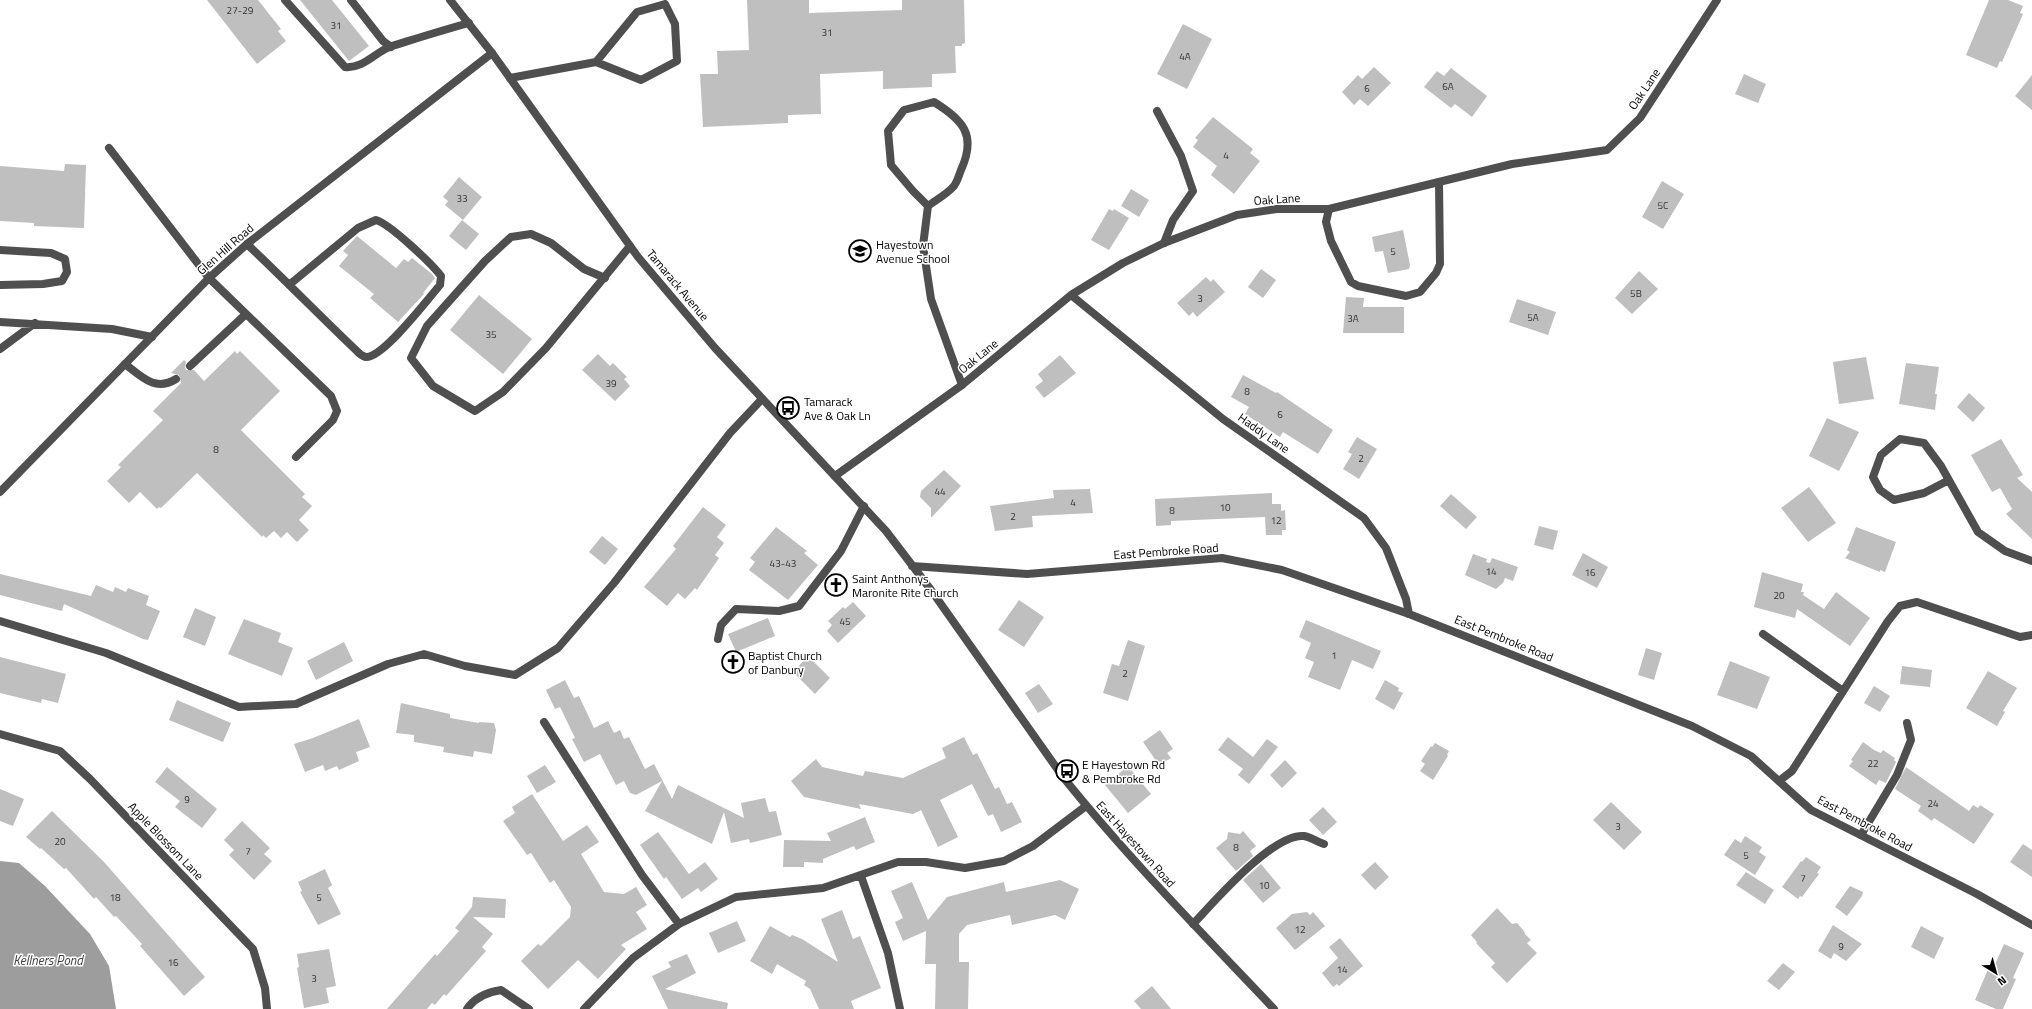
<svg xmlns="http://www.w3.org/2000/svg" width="2032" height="1009" viewBox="0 0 2032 1009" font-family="'Titillium Web',sans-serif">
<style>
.water{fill:#9d9d9d}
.building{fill:#bfbfbf}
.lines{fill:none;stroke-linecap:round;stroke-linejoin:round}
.service{stroke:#4f4f4f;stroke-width:8}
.minor{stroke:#4f4f4f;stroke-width:8}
.tertiary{stroke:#4f4f4f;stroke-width:8}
.labels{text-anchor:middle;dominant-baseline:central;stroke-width:3;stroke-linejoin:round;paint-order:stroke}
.number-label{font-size:10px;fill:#303030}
.street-label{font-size:12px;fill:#000;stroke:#fff}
.poi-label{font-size:12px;fill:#000;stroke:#fff;text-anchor:start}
.water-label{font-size:13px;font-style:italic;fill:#3e3e3e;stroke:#fff}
</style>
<rect width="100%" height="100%" fill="#fff"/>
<path class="water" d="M0,861L19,863L45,886L90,934L109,966L116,1009H0Z"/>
<path class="building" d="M207,0H258L281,29L278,31L286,41L257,64Z
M300,0H332L369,46L349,61Z
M747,0H809V13L902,10V0H964L965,43L962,44V46H955L956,73L932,74V87L883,89V71L820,74L821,114L788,115V123L703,127L700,74H718L717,51L749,50Z
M1989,0H2008L2023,6L2020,13L2023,14L2002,62L2000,61L1997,68L1966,55Z
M1183,24L1212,39L1187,89L1157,74Z
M1374,67L1391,83L1368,106L1360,99L1354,105L1342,92L1358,75L1362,79Z
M1451,68L1487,96L1472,117L1455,104L1451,108L1424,87L1437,71L1444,76Z
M1744,74L1766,84L1758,103L1735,94Z
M2032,75V110L2015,96Z
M1213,117L1253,149L1250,153L1260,161L1234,194L1211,175L1217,166L1193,147L1198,140L1195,138Z
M65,164L86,165L84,228L34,226V223L0,221V166L64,171Z
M459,177L482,197L463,220L445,205L448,201L443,197Z
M1662,181L1684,194L1663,229L1642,217Z
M1131,189L1149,200L1139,217L1121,206Z
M1109,209L1113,211L1114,209L1129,218L1109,250L1091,240Z
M462,220L479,234L466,250L449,236Z
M1403,230L1410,265L1409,269L1388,273L1383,251L1375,252L1372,237Z
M357,236L396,268L404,259L408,262L412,258L432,274L435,278L423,293L424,294L398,322L370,298L374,294L339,266L348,255L343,251Z
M1261,269L1276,280L1263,298L1248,287Z
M1639,271L1658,289L1632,314L1615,298Z
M1206,277L1211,282L1213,279L1225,292L1197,317L1193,312L1189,316L1177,303Z
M479,295L532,339L503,374L450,330Z
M1346,297L1364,298L1363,307H1404V333H1343Z
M1517,299L1556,312L1548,335L1509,322Z
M235,351L237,354L240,351L280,391L241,430L305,494L302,497L312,506L299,520L309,530L297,542L287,532L281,538L274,531L266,538L263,535L262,537L197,473L161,508L159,507L157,509L140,492L129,503L107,481L121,467L118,465L163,420L153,411L181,383L179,375L171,373L184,360L186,362L185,367L186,370H194L204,381Z
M598,354L610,366L613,363L627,377L624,379L630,386L615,401L582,370Z
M1060,355L1076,373L1044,398L1035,387L1043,381L1038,374Z
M1866,357L1874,399L1839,404L1833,362Z
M1906,363L1939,367L1935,394H1937L1935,410L1899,404Z
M1243,375L1276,393L1277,392L1333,430L1318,454L1283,432L1280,437L1245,414L1249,407L1231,397Z
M1969,393L1985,408L1973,422L1957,407Z
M1827,418L1859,432L1839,471L1809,456Z
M1357,437L1377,449L1359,479L1343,469L1352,454L1348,452Z
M2001,439L2023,475L2017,478L2032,492V539L2006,514L2012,509L2000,488L1992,492L1971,455Z
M944,470L961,486L931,518V508L920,497L921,491Z
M1809,487L1836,523L1808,542L1781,508Z
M1090,489L1093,513L1032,516L1033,527L995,531L990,506L1054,498L1053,490Z
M1272,493V504H1281V511L1285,510L1286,530H1282V535H1266L1265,517L1171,521V525L1156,526L1155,499Z
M1451,494L1477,517L1466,529L1440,506Z
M703,507L726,525L717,537L724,543L715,555L719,558L697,590L695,588L685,599L678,593L667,606L644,587L676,549L673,546Z
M1539,526L1558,531L1553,550L1534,545Z
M776,527L807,551L804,553L818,565L788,600L749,570L755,562L750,558Z
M1856,527L1896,542L1885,572L1880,570V572L1845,558L1850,552L1847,550Z
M602,536L618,549L605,565L589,552Z
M1583,553L1608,567L1597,588L1572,575Z
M1473,554L1487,559L1486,562L1490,563L1492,558L1518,567L1513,581L1505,578L1503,583L1496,589L1465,575Z
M1762,572L1803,584L1801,592H1804L1803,595L1824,609L1836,592L1870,618L1850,646L1797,609L1795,618L1754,607Z
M0,574L91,596L96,585L113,592L115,587L126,592L128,588L149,596L146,605L160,611L148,640L143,639L64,604L62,611L0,595Z
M1019,600L1044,617L1024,647L998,630Z
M853,602L866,616L838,643L827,631L832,625L828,621L843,607L845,609Z
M195,608L216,617L205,646L183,637Z
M768,618L775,636L736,652L728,634Z
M244,619L281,633L278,642L293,648L282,676L228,654Z
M1306,620L1381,651L1373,669L1352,660L1340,690L1308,677L1314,662L1305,658L1311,643L1299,637Z
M1128,640L1145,646L1128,701L1103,693L1112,664L1119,666Z
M344,642L353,661L316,680L307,661Z
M1646,648L1662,653L1654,680L1638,675Z
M808,656L830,678L815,694L793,672Z
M0,657L66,674L58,703L42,699L41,703L0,693Z
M1730,661L1770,677L1757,709L1717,695Z
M1902,666L1932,670L1930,687L1900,684Z
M1988,671L2017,688L2003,711L2005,712L1997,726L1966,708Z
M565,680L574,698L579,696L594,728L608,721L614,733L620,730L624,739L629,737L645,769L654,764L672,799L678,785L744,818L741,803L765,798L769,812L776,811L782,835L750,843L749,839L731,843L724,812L712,844L645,811L662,781L636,795L630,793L624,781L616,785L600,754L584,762L572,739L575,738L560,707L555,709L546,690Z
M1385,680L1399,688L1398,691L1403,693L1394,710L1375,699Z
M1039,684L1053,704L1038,713L1025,693Z
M1874,686L1890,696L1880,712L1864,703Z
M177,700L231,723L223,742L169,720Z
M401,703L450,714V718L479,723V722L494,723L496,730L492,754L474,751L473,757L443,752L444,747L414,742V735L396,733Z
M359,719L370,747L356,752L359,761L339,770L337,766L325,771L323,765L305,772L294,744L313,738Z
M1160,730L1173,749L1167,753L1171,758L1159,765L1143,742Z
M964,737L973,755L977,753L995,789L999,787L1007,804L1012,802L1022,822L1001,832L993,814L988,816L972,784L940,800L958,837L938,847L921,810L913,814L859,804L861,809L804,797L791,781L816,759L822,767L863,776L865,771L903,778L946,758L942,748Z
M1228,737L1253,757L1267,739L1278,747L1249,784L1238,775L1243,769L1218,750Z
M1863,742L1874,750L1881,753L1883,750L1895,758L1894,760L1896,762L1886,783L1879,780L1876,785L1849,766L1853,761L1851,760Z
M1435,743L1449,751L1447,755L1448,756L1433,780L1420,771L1425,764L1421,761L1431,746L1432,747Z
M1285,760L1297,773L1282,788L1270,775Z
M545,765L556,782L537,793L527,776Z
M1128,766L1151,794L1128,813L1105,785Z
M167,767L217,809L202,828L175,807L180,801L155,782Z
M1906,767L1969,811L1973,805L1978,808L1980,805L1994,814L1974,844L1934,818L1932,821L1918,811L1921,806L1895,789Z
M0,789L24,799L13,826L0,821Z
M532,794L563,841L587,825L599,842L581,854L604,892L624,894L636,887L647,905L636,912L647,929L621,945L626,949L598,979L578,960L548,989L521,961L538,944L541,946L570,917L571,907L554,880L550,883L531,853L527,855L503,821L515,813L512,807Z
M1611,802L1642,832L1624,850L1593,820Z
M1323,807L1337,822L1323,835L1309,820Z
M52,811L104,862L205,977L184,996L140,946L142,944L116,916L114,917L96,897L94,899L66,868L64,869L41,848L40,849L26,837Z
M865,817L875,842L856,850L854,846L823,859V863L804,862V867H783L784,840L831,841L827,833Z
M242,821L270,848L264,854L272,861L254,880L229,855L234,850L224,840Z
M1243,831L1256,846L1250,851L1253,856L1236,871L1216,848L1227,839L1228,832L1240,834Z
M658,832L689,874L705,862L718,879L701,892L698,888L682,899L666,877L664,879L640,845Z
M1745,836L1762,847L1759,852L1766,857L1755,875L1724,855L1735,839L1741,843Z
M2023,844L2032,850V877L2010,862Z
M1806,857L1821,867L1817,873L1819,874L1802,897L1800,896L1798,899L1782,887L1801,861L1802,862Z
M1375,862L1389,877L1375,890L1361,875Z
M1261,864L1281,888L1263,903L1243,880Z
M325,869L332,885L328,888L341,914L318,925L300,892L302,891L298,882Z
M1746,872L1774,890L1765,904L1736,885Z
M1060,880L1079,889L1065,920L1055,915L1012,925L1010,915L967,925L959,934V962H969L968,1009H935L936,964H925L926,931L903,941L895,922L903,918L891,891L912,882L928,920L947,897L1004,882L1006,892Z
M1850,886L1863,892L1862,896L1847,916L1835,907Z
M473,897L506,899L505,918L473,917L493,934L482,947L486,951L446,996L444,994L435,1005L432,1003L427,1009H387L435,954L437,956L459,931L455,928L472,907Z
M1497,908L1512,924L1517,923L1524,931L1525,934L1531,940L1527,943L1537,953L1507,983L1491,967L1495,963L1476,943L1477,942L1471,935Z
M842,910L853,939L860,936L881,988L851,1001L854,1009H819L810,989L804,985L806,981L777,964L772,974L750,961L770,926L790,937L792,935L802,939L838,962L821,919Z
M1307,912L1310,915L1313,912L1325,926L1295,950L1276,928L1292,914Z
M737,921L746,941L718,953L709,933Z
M1833,925L1862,944L1846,961L1834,953L1831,959L1818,951Z
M1921,926L1944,938L1934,959L1911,947Z
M1340,938L1363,966L1339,986L1337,984L1333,987L1322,973L1338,958L1329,947Z
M2004,944L2024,953L2013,978L2016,979L2003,1009H1996L1975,1000L1989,967L1993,969Z
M329,949L336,986L326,988L329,1003L304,1008L297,968L299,967L297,954Z
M687,954L696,973L665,989L728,1003L727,1009H668L652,976L671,967L668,962Z
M1783,963L1795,972L1779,990L1767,981Z
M1152,986L1171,1009H1141L1134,1001Z"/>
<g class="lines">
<path class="service" d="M285,0L345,67C364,69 376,51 392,46C418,38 443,30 469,23
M351,0L383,41L391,47
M510,78L596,62L641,80L677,61L675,24L665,4L637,12L596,62
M1157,111L1181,156L1193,191L1173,220L1164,243
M109,148L209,278L331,396L337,411L333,420L296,457
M928,206L913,191L891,165L888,131L904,110L934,102C963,120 977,135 961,170C959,175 957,183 953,187C947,194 936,200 928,206L923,246L931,299L962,385
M1329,209L1326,222L1331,241L1351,282L1358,286L1406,296L1420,292L1436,273L1440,264L1439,182
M247,244C285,280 322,318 360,354C361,355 365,357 366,357C383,358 428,299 440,285L441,276C432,264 390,224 376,220L358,228L289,285
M0,250L51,253L65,259L67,272L62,281L43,284L0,285
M605,278L584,269L551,243L531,234L511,237L485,261L427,326L411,358L433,386L475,411L503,392L546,348L630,246
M0,322L112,329L152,337
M0,349L35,323
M125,364C142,377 155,392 176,379
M190,366L246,314
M1949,480L1924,493L1894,500L1880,490L1873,477L1881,455L1900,439L1924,443L1941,466L1978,532L2005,551L2032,561
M0,621L106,653L239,707L296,704L388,664L424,654L465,666L515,675L558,648L614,583L730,433L762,399
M1763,634L1843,691
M718,639L721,625L736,609L779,611L799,606L841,551L864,506
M544,722L642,875L679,924
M1779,781L1792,771L1888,621L1900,606L1917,602L2020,637L2032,635
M1861,835L1897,775L1911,740L1907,723
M861,876L888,953L900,1009
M1193,924C1214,902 1273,833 1304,836C1310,837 1318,842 1324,844
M467,1009C475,997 488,992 501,990L529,1009
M584,1009L633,958L679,924L736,897L823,888L898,862H926L965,868L1004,861L1033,846L1086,806"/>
<path class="minor" d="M1071,295L1223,419L1364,518L1386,548L1406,599L1409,614
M835,476L962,385L1071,295L1123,263L1164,243L1237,215L1277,209H1329L1512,164L1607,150L1640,118L1717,0
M0,492L209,278L247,244L492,53
M0,734L60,751L90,779L253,949L265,988L267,1009"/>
<path class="tertiary" d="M450,0L492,53L638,257L715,348L886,531L931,590L1063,777C1129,859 1202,933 1274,1009
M912,566L1027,574L1222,558L1282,570L1409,614L1692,726L1751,756L1811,810L1977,894L2032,925"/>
</g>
<defs>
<g id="school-ring" transform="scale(1.15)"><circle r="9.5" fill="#fff" stroke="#000" stroke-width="1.5"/><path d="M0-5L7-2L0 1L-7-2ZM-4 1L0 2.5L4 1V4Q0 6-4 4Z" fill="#000"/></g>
<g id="bus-ring" transform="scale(1.15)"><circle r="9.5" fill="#fff" stroke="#000" stroke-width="1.5"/><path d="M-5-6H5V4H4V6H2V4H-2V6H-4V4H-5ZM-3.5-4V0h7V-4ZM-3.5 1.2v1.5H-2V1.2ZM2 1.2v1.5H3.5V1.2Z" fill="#000"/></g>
<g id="church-ring" transform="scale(1.15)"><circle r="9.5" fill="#fff" stroke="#000" stroke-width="1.5"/><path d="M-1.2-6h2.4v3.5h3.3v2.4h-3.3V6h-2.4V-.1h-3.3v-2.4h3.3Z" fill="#000"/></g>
</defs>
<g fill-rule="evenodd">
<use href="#school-ring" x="860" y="251"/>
<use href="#bus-ring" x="788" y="408"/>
<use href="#church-ring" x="836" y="585"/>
<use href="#church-ring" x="733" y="662"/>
<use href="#bus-ring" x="1067" y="771"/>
</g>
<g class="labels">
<g class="number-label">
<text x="240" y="10">27-29</text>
<text x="336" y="25">31</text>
<text x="827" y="32">31</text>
<text x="1185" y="56">4A</text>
<text x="1448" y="86">6A</text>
<text x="1367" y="88">6</text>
<text x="1226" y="155">4</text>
<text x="462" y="198">33</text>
<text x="1663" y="205">5C</text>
<text x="1393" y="251">5</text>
<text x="1636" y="293">5B</text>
<text x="1200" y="298">3</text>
<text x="1533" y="317">5A</text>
<text x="1353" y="318">3A</text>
<text x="491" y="334">35</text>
<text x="611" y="383">39</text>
<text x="1247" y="391">8</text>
<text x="1280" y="414">6</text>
<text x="216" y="449">8</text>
<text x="1361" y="458">2</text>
<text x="940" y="491">44</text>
<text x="1073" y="502">4</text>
<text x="1225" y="507">10</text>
<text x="1172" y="510">8</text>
<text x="1013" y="516">2</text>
<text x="1276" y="520">12</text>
<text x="783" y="563">43-43</text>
<text x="1491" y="571">14</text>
<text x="1590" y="572">16</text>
<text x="1779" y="595">20</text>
<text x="845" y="621">45</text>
<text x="1334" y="655">1</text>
<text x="1125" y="673">2</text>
<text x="1873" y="763">22</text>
<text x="187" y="799">9</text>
<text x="1933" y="803">24</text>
<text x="1618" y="826">3</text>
<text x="60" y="841">20</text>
<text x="1236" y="847">8</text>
<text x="248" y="851">7</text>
<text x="1746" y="855">5</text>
<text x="1803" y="878">7</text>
<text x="1264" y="885">10</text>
<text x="115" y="897">18</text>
<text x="319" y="897">5</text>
<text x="1300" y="929">12</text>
<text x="1841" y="946">9</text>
<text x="173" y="962">16</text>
<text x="1342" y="969">14</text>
<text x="314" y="978">3</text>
</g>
<g class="street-label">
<text transform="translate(1644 89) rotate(-56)">Oak Lane</text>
<text transform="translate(1277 199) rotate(-4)">Oak Lane</text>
<text transform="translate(225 249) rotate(-41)">Glen Hill Road</text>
<text transform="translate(678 285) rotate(50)">Tamarack Avenue</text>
<text transform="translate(978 356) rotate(-39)">Oak Lane</text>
<text transform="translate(1264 433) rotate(35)">Haddy Lane</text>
<text transform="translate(1166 551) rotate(-4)">East Pembroke Road</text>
<text transform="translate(1504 638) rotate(22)">East Pembroke Road</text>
<text transform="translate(1865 823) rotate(28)">East Pembroke Road</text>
<text transform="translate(166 841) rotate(46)">Apple Blossom Lane</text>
<text transform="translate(1136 844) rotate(48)">East Hayestown Road</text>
</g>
<g class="poi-label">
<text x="876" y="244">Hayestown<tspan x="876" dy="14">Avenue School</tspan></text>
<text x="804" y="401">Tamarack<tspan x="804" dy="14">Ave &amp; Oak Ln</tspan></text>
<text x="852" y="578">Saint Anthonys<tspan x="852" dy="14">Maronite Rite Church</tspan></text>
<text x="748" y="655">Baptist Church<tspan x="748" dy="14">of Danbury</tspan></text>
<text x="1082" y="764">E Hayestown Rd<tspan x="1082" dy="14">&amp; Pembroke Rd</tspan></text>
</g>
<g class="water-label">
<text x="48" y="960">Kellners Pond</text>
</g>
</g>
<g transform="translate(1996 973) rotate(143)" stroke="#ffffff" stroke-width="3" paint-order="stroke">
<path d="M0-3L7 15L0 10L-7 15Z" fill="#000000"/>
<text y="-6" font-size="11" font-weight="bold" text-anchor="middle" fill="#000000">N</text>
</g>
</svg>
